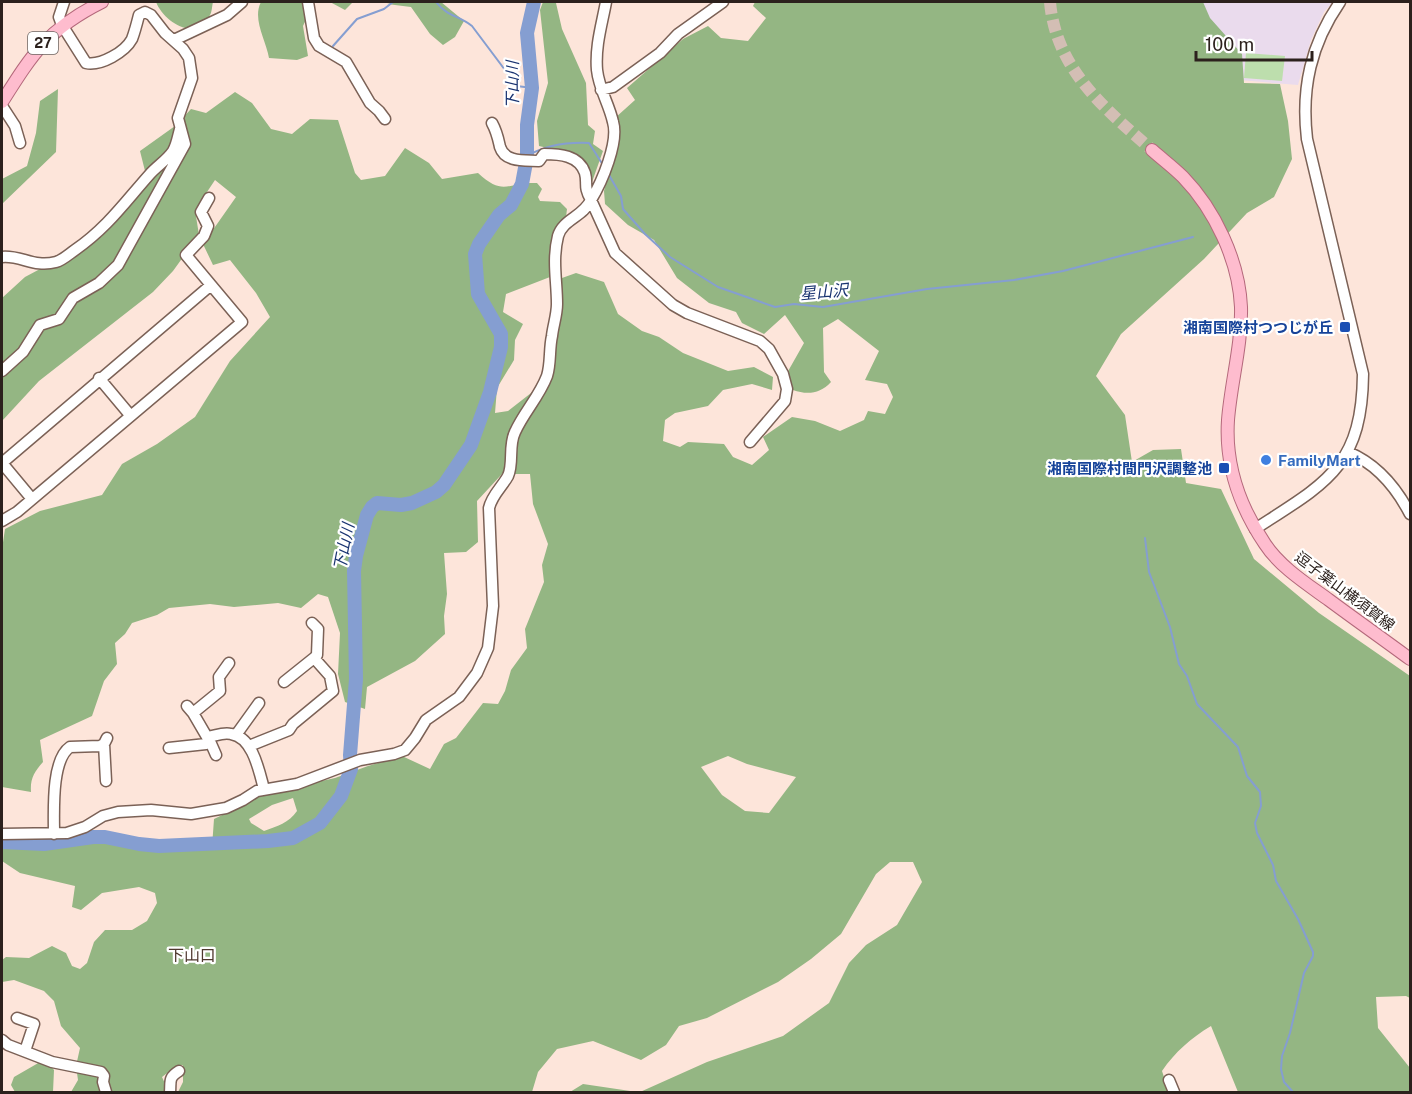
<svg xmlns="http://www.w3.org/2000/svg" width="1412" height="1094" viewBox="0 0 1412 1094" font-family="'Public Sans','Noto Sans JP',sans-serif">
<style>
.education{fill:#eadbed}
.green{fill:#bddead}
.forest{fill:#94b683;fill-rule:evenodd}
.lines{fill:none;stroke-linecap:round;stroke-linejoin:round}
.stream{stroke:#859ed1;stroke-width:2}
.river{stroke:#859ed1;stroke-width:14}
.major-tunnel{stroke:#d3beb4;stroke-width:12;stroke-dasharray:12 6;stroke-linecap:butt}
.minor-casing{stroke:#7b6156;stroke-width:13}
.major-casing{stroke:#b4687b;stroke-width:14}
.minor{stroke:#fff;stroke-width:10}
.major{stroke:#febcce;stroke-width:12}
.transit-dot{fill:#1a4fb4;stroke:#fff;stroke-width:2}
.shop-dot{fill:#3f7fe0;stroke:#fff;stroke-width:2}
.labels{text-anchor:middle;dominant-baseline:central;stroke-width:4.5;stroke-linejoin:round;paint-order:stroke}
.shield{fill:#fff;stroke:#6b6461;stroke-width:1.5}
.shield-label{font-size:14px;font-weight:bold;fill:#2c211d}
.transit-label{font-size:15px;font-weight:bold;fill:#164399;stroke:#fff;text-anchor:end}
.shop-label{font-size:15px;font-weight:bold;fill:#366cbe;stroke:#fff;text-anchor:start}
.street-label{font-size:15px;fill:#2c211d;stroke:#fff}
.water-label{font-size:16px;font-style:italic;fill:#1a3471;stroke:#fff}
.neighbourhood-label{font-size:16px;fill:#4e372d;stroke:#fff}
</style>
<rect width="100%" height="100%" fill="#fde5da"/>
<path class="education" d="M1193,2H1333L1324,12L1311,40L1298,85L1239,80Z"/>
<path class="green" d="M1246,53L1285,56L1282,81L1244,78Z"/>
<path class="forest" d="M156,2H213C212,6 212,12 210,15C196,43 164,22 156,2Z
M261,2H353L345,10L330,2L314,3L303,26L308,56L297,60L269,58C266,40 252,19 261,2Z
M397,2H441L464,21L455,37L443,45L430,34L411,7L387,4Z
M543,2L556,3L562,29L586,83L588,125L595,131L593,144L603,151L592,182L589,181C589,151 563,151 539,146L537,121L548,83L540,10Z
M755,2H1203L1210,18L1242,54L1244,83L1280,84L1288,121L1292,159L1274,197L1247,213L1204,259L1121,334L1096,376L1125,415L1132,462L1153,450L1181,449L1186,483L1221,489L1254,559L1319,613L1410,676V998L1406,996L1376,997L1378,1028L1410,1068V1092H1238L1211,1026C1191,1038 1175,1052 1162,1071L1169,1092H640L707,1062L783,1036L829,1003L849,963L866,945L897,925L922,882L913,862H890L876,874L841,934L811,959L778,982L707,1018L679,1026L666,1045L641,1060L593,1041L557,1049L538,1072L532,1092H178L183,1082V1065L175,1067L162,1077L167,1088L164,1092H71L78,1080L76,1066L80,1048L61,1026L54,1001L44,991L14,980L2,982V960L6,957L29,958L52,946L66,953L72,966L80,969L87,963L94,942L105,930H132L147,921L157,903L155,893L139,887L102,893L81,910L72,907L75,886L20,873L2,861V846L48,847L103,842L158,850L212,847L214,819L249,802L259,795L335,778L368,766L402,756L430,769L444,744L456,738L483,703L498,704L505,691L511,670L527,648L525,629L544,582L542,565L548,544L533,504L530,474H502L477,501L478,542L466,552L444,553L447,594L444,616L445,634L415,661L367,687L365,709L345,702L338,674L340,633L328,597L318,594L301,608L278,603L234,607L210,604L169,608L157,615L132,623L125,634L115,643L117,664L104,681L92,716L40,740L43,762C34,772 30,779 31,792L2,787V549L5,529L40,511L102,495L122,464L157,444L195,417L230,361L270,317L256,293L230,260L213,265L203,244L236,197L215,180L195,210L199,235L173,271L153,292L39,381L2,421V298L25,277L102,236L145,171L140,151L175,126L191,109L206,113L235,92L252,103L271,129L292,134L310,119L338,120L355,173L361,180L385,176L405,148L429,163L442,179L478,173C504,197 507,182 537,183L542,189L538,197L540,201L560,202L567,209L566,217L553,247L550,268L562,278L576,273L604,282L618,314L642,331L659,337L683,353L728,371L754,367L773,377L772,390L752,384L723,390L708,406L675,413L665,420L663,441L680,447L688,442L724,444L733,457L752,465L769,450L763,437L792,417L815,421L840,431L864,420L868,411L885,414L893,397L887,384L865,380L879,351L838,319L823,328L824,372L831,382C820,394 807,395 793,390L787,373L804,343L785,315L764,334L742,323L736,312L709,303L677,278L654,240L628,225L605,204L604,191L617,142L615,118L635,100L627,88L683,39L708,26L721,38L748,41L766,18L753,6ZM550,277L559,282L549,379L508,411L495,413L497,388L514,360L515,340L523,324L503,312L506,294ZM728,756L747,764L796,777L769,813L745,811L722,795L701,767ZM293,798L297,811C289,823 277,826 264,831L251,823L249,819L272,805Z
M58,89L56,152L2,204V179L27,166L36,133L40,101Z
M40,1062L50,1065L54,1070L53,1092H15L11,1085L14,1077Z
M583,1084L637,1092H570Z"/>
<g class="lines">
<path class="stream" d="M436,2C448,17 458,15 472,26L517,86L532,88
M333,46L357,19L384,9L393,2
M527,156C546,145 567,142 589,143L603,165
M609,175L621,196L623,209L645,234L670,257L718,287L775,307L794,304L823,307L927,289L1014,280L1063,271L1193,237
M1145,538L1149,572L1170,627L1179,664L1187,676L1197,704L1238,747L1247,776L1260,792L1261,806L1255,823L1257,833L1273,865L1276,881L1298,919L1313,952V956L1304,973L1290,1033L1282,1056L1281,1069L1284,1082L1293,1092"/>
<path class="river" d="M2,842L44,844L93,837H105L139,844L159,846L268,841L293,838L320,823L341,796L351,769L350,755L356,679L354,571L356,556L367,515L372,507L377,503L401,505L412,503L436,492L444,485L471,445L490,392L501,347V334L478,294L475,254L479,244L499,215L511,205L522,184L527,157V125L532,88L527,33L534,2"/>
<path class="major-tunnel" d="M1050,2C1056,69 1104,108 1152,150"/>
<g class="minor-casing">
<path id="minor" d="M308,2L314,38L319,46L346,62L370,103L379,111L385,119
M606,2C602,24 595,46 597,70C599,89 609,104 613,122C619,142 602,182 591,200L615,253L673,305L687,313L760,341L769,349L783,374L787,389L785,401L750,442
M174,40L227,15L242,2
M601,90L613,87L660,53L678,34L723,2
M2,106L15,126L20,143
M209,198L201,212L208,226L204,236L186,255L211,285
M2,257C21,255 34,268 56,262C63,260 69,254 75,250C107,228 125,202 150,174C157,166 167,160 173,151C177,144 178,136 180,129
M2,371L23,352L40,325L59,319L73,298L99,283L118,265L185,144L178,118L192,78L189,58L183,49L165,33L151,15L145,12L139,15C137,23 135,31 132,39C125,52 101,66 86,63L62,25L59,17L64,2
M99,378L130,415
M1348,452C1377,464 1396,487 1410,514
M2,463L211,285L242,322L17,512L2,521
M2,463L32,499
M1255,529C1326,483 1362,467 1363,374L1307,139C1301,88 1311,44 1340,2
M312,623L318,629L317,655L314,658
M187,706L193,713L207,737C215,736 223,732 231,734C253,737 259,771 264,789
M193,713L220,691L219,677L229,663
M236,735L259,703
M209,739L216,755
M104,744L106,781
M249,746L289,730L293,724L333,691L330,676L314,658L284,682
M169,748L206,744L210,737
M2,834L67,833L85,827L103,816L118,812L151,810L191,814L226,808L243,800L257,791L297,784L360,760L394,754L405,750L415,738L426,720L459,697L477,673L488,648L493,606L489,508C492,495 502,487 508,476C514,463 508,446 515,432C524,412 539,397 547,376C551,364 549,349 552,336C553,326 557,315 557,304C557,281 552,260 558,236C563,219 583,217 591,200C583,186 588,184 585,173C579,155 559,154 544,154L539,161C526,160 505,163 500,147C498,138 497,132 492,123
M54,834C54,812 51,760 70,747L100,746L104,744L107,738
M17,1018L34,1024L25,1051
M2,1040L8,1045L52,1062L101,1072L104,1076L103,1082L106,1092
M1169,1080L1174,1092
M170,1092C171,1081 168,1078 179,1071"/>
</g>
<g class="major-casing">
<path id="major" d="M2,102C33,53 48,29 102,2
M1152,150C1162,159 1173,167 1183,177C1215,210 1239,261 1241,307C1242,345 1231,382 1228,420C1225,465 1240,507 1265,544C1280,567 1307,584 1329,600C1356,620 1383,639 1410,659"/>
</g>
<use href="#minor" class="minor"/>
<use href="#major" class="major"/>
</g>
<g class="transit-dot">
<rect x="1339" y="321" width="12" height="12" rx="3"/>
<rect x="1218" y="462" width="12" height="12" rx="3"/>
</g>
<circle class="shop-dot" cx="1266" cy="460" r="6"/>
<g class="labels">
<rect class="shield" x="28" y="32" width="30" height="22" rx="4.5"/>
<g class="shield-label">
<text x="43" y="43">27</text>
</g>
<g class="transit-label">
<text x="1333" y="327">湘南国際村つつじが丘</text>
<text x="1212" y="468">湘南国際村間門沢調整池</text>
</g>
<g class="shop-label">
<text x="1278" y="460">FamilyMart</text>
</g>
<g class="street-label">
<text transform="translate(1345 591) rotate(37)">逗子葉山横須賀線</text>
</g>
<g class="water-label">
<text transform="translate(512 85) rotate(-90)">下山川</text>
<text transform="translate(824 292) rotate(-5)">星山沢</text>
<text transform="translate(344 547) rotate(-79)">下山川</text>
</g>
<g class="neighbourhood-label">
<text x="192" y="955">下山口</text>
</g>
</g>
<rect width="1412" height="1094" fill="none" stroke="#2c211d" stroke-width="6"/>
<path d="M1196 51v9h116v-9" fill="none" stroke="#2c211d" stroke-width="3"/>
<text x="1205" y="51" font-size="18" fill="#2c211d" stroke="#ffffff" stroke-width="4.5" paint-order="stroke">100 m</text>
</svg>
